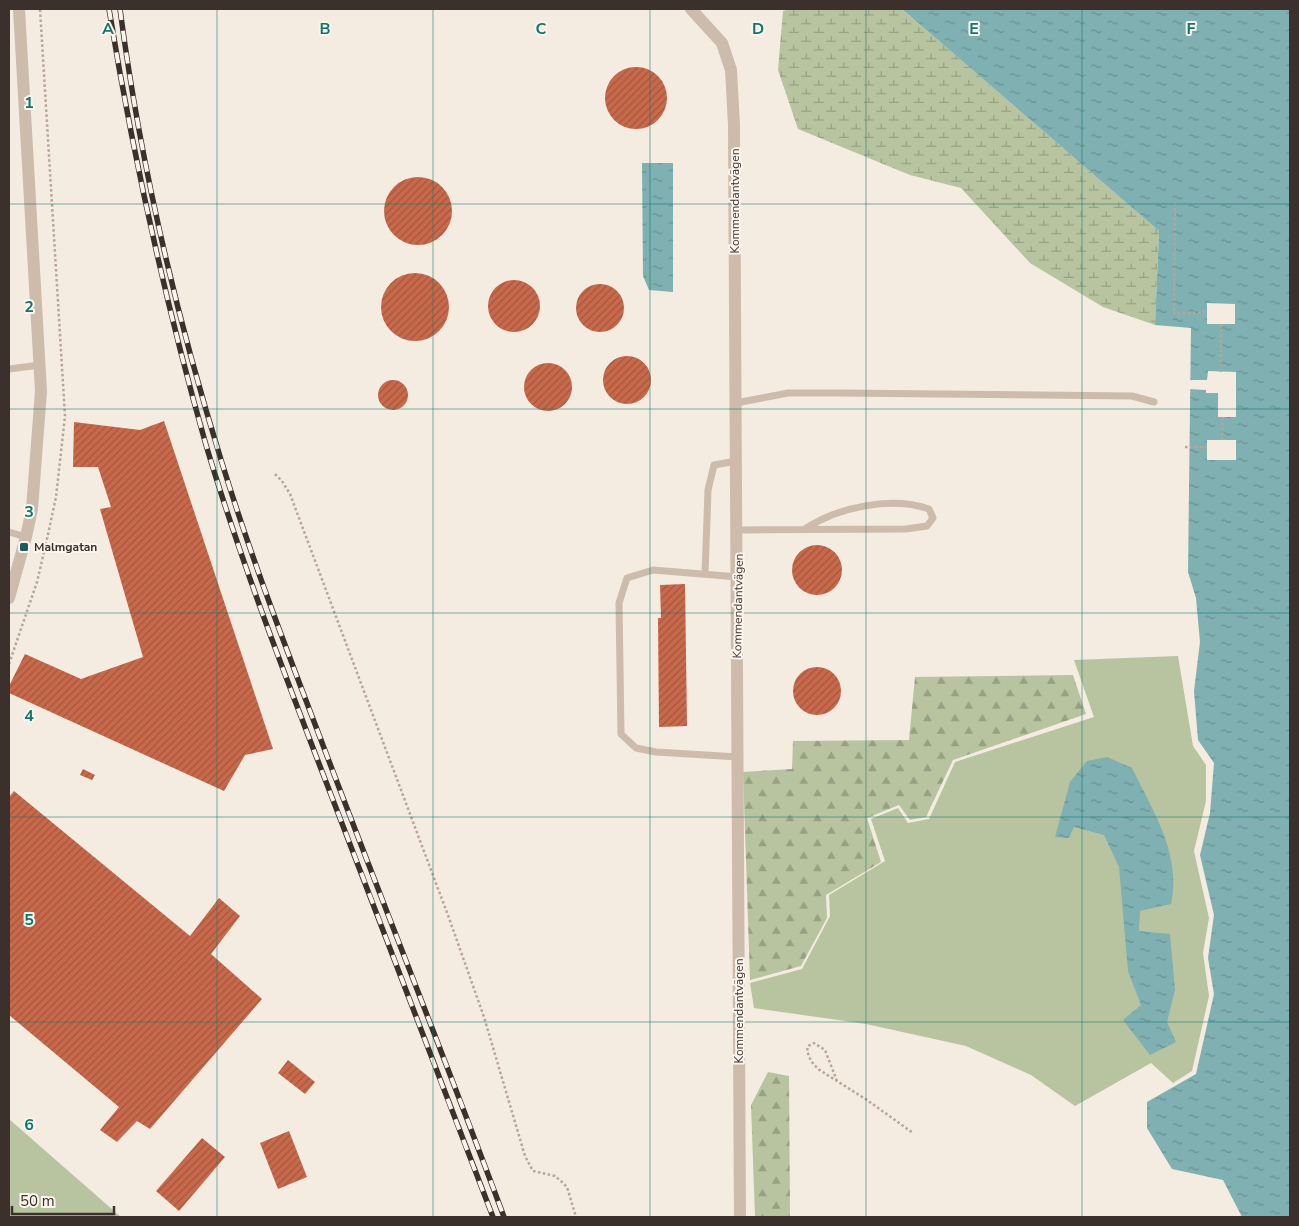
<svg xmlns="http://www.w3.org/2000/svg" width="1299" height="1226" viewBox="0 0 1299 1226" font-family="'Nunito Sans',sans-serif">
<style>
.green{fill:#b8c4a0}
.forest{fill:url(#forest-firs)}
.wetland{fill:url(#wetland-marsh)}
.water{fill:url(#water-ripples)}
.pier{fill:#f4ebe1}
.building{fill:url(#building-hatch)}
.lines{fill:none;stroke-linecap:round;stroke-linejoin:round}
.path{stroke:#b9a596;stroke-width:2.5;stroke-dasharray:2.5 2.5;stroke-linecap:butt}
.service{stroke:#cdbbac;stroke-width:7}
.minor{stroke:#cdbbac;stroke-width:12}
.tertiary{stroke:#cdbbac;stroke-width:12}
.rail-casing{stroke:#3b302b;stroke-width:5.5}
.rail{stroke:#fbf5ee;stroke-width:4;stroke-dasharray:11;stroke-linecap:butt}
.grid{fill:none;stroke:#0f766e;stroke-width:1;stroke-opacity:0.55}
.poi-dot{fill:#1f5a5e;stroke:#fbf5ee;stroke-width:2}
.labels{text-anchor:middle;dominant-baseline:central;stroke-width:4;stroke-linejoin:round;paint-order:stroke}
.street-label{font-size:12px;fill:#3b302b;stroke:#fbf5ee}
.poi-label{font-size:12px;font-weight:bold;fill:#3b302b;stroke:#fbf5ee;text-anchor:start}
.grid-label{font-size:16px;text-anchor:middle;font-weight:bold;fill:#0f766e;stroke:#fbf5ee;stroke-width:4;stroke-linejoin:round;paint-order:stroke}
</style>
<defs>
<pattern id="forest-firs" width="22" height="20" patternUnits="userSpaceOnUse" patternTransform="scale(1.25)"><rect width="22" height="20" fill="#b8c4a0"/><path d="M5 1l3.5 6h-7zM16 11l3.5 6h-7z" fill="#97a083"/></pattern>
<pattern id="wetland-marsh" width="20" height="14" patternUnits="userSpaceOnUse" patternTransform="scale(1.25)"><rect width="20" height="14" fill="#b8c4a0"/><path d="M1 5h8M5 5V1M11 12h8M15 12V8" fill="none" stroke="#97a083"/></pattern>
<pattern id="water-ripples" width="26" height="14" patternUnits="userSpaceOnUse" patternTransform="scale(1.25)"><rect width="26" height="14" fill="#7fb0b2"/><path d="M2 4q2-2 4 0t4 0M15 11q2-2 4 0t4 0" fill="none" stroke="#699091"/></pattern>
<pattern id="building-hatch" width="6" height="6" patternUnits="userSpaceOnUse" patternTransform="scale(1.25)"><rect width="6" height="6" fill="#c8694b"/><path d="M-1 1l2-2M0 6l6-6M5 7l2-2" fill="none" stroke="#a4573f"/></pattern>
</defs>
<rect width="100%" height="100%" fill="#f4ebe1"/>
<path class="green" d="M1178,656L1193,746L1206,765V801L1194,851L1209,918L1203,953L1209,996L1192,1071L1173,1083L1151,1063L1075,1106L1031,1075L966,1046L866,1024L754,1008L750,983L802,969L830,916L829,895L885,861L871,819L898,808L908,823L929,819L955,762L1094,717L1074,660Z
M9,1119L121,1217H9Z"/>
<path class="forest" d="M1073,675L1086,714L953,760L926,817L910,820L899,805L867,818L881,862L826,895L827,918L801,966L750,980L743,772L792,769L793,741L909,740L915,677Z
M768,1072L789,1076L790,1217H755L751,1105Z"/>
<path class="wetland" d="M790,9H902L1159,231L1155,325L1103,307L1030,263L961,188L910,175L798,129L778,70L783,11Z"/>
<path class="water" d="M902,9H1290V1217H1242L1223,1180L1172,1169L1147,1128V1102L1196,1074L1214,994L1208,958L1214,915L1200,855L1210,813L1214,763L1198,740L1194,691L1200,642L1196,598L1188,572L1191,328L1155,325L1159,231Z
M642,163H673V292L649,290L643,276Z
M1107,757L1132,768C1153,811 1182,855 1171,904L1140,911L1139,931L1170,934L1175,990L1167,1022L1176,1042L1150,1055L1123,1020L1141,1005L1128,971L1119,867L1104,835L1074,827L1069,838L1055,837L1070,782L1087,761Z"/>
<path class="pier" d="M1207,303L1235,304V324H1207Z
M1208,371L1236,372V417H1218V393H1206V390L1187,389L1188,380H1207Z
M1207,440H1236V460H1207Z"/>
<path class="building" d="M605 98a31 31 0 1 1 62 0a31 31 0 1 1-62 0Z
M384 211a34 34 0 1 1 68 0a34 34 0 1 1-68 0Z
M381 307a34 34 0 1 1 68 0a34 34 0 1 1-68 0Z
M488 306a26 26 0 1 1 52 0a26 26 0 1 1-52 0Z
M576 308a24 24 0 1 1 48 0a24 24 0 1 1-48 0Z
M603 380a24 24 0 1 1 48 0a24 24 0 1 1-48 0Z
M524 387a24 24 0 1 1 48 0a24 24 0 1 1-48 0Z
M378 395a15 15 0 1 1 30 0a15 15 0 1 1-30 0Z
M164,421L273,749L245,755L224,791L9,693V686L25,654L81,679L143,657L100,509L111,507L98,467H73L74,422L140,430Z
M792 570a25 25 0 1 1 50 0a25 25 0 1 1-50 0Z
M685,584L687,726L659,727L658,618H661L660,585Z
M793 691a24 24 0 1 1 48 0a24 24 0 1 1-48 0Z
M83,769L95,775L92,780L80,775Z
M14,791L190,936L219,898L240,916L211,954L262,999L150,1129L137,1121L117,1142L100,1130L119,1107L9,1015V797Z
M288,1060L315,1082L305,1094L278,1073Z
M289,1131L307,1177L278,1189L260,1143Z
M202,1138L225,1157L179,1211L156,1191Z"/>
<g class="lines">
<path class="path" d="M1175,203L1174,314L1207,312
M1221,372V324
M1222,440L1223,417
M1185,447H1207
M275,474L282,481L290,494L449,918L484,1017L525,1156L533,1171L555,1176L562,1182L567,1187L576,1217
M9,664L37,582L47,539L56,497L65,416L40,9
M837,1081L825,1050L814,1043L808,1046L807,1051L811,1061L818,1069L867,1100L913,1133"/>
<path class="service" d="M9,369L40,365
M736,403L788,393H837L1132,396L1154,402
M738,530L906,529L927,526L933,518L929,509C891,496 838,507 805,529
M9,532L26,537
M705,574L708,490L714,465L737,461
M738,757L656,752L636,748L621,734L619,603L627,578L653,570L738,577"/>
<path class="minor" d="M691,9L722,43L731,70L734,125L740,1217"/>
<path class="tertiary" d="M9,598L26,537L32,509L41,391L19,9"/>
<g class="rail-casing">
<path id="rail" d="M109,9C133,156 165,301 206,445C242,565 288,683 333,800C387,939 439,1078 493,1217
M120,9C140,162 176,315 222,463C251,557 286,648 321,740C381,899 445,1058 504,1217"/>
</g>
<use href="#rail" class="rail"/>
</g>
<path class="grid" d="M217,9V1217M433,9V1217M650,9V1217M866,9V1217M1082,9V1217M9,204H1290M9,409H1290M9,613H1290M9,817H1290M9,1022H1290"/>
<rect class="poi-dot" x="19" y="542" width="10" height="10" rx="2.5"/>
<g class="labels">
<g class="street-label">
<text transform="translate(735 201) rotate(-90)">Kommendantvägen</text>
<text transform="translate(738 606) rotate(-89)">Kommendantvägen</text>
<text transform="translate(739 1011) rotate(-90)">Kommendantvägen</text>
</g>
<g class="poi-label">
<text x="34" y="547">Malmgatan</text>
</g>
</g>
<g class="grid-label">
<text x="108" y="34">A</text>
<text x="325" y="34">B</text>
<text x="541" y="34">C</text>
<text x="758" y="34">D</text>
<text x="974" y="34">E</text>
<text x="1191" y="34">F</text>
<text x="29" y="108">1</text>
<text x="29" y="312">2</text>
<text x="29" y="517">3</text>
<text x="29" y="721">4</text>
<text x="29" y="925">5</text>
<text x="29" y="1130">6</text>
</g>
<rect width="1299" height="1226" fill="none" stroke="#3b302b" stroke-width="20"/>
<path d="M12 1206v8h102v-8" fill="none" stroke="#3b302b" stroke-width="2.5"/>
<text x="20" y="1206" font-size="15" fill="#3b302b" stroke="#fbf5ee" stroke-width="4" paint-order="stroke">50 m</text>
</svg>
